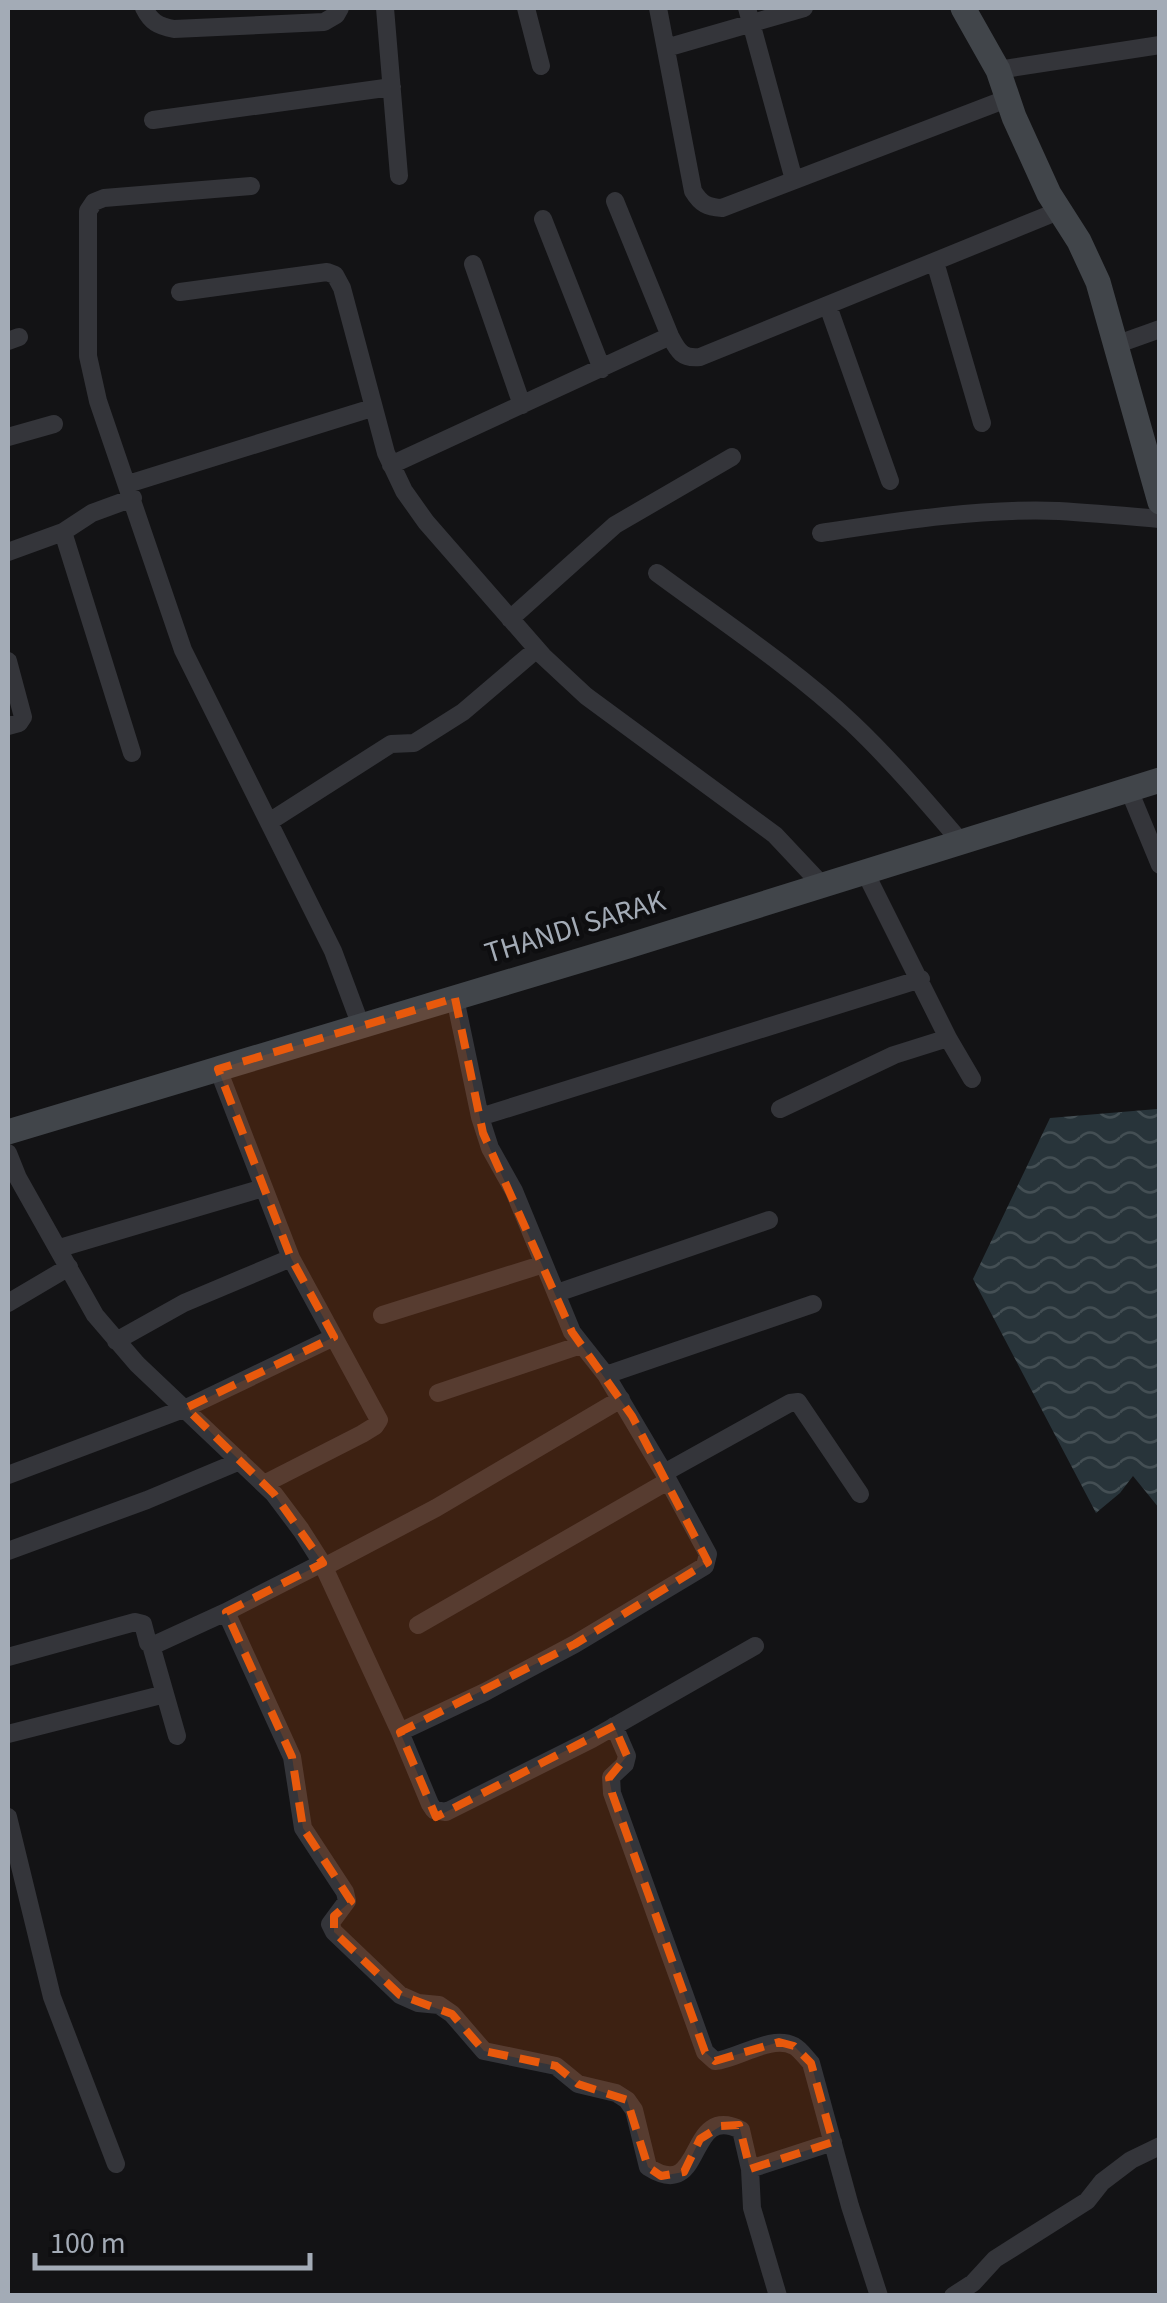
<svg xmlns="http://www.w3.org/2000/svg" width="1167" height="2303" viewBox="0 0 1167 2303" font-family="'Source Sans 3',sans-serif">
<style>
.water{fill:url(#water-waves)}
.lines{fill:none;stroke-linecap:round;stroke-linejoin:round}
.street{stroke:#34353a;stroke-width:18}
.secondary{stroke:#41454a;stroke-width:25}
.marked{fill:#e8590c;fill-opacity:0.2;stroke:#e8590c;stroke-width:8;stroke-dasharray:20 12;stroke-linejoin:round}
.labels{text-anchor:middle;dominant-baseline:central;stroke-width:9;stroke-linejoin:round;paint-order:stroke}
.street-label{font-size:30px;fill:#a3abb6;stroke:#0e0e10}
</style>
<defs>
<pattern id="water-waves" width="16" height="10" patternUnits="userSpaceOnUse" patternTransform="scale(2.5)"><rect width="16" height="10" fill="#28343a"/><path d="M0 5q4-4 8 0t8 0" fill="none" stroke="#444f54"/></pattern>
</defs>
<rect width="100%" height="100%" fill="#131315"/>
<path class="water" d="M1157,1109L1159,1508L1133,1476L1120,1493L1096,1513L973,1279L1050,1118Z"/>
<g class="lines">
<path class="street" d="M144,8C151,22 158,26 174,29L324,22L336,15L340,8
M385,8L399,176
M526,8L541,66
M658,8L693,191C701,204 707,207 722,208L1009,98
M747,8L794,180
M666,48L804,8
M998,70L1160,45
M153,120L392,87
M251,186L104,198L94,202L88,211V356L98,401L183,650L333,951L361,1026
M615,201L670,336C678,351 682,359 700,357L1061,210
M543,219L602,369
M935,262L982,423
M473,264L522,405
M180,292L327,272L335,275L342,288L386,453L404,491L426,522L543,656L586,696L775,835L822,885
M828,306L890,481
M8,341L19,337
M1118,344L1160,329
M8,437L54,424
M391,465L670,336
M128,484L372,408
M63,532L132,753
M821,533C899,521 979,508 1059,511C1093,513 1126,516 1160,519
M8,552L63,532L92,513L133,498
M657,573C722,621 792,667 852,723C891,760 926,801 961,842
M510,619L615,525L732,457
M8,661L23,717L19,723L8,726
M1129,790L1160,865
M269,822L391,744L414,743L463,712L537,649
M865,872L948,1038L972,1079
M455,998L480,1117L490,1148L514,1191L572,1332L606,1375L664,1473L790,1403L798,1402L860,1494
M218,1069L291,1258L379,1420L375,1426L362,1434L264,1484
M780,1109L894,1055L948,1038
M480,1117L921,979
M8,1153L18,1178L95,1315L137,1364L274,1494L301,1530L322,1563L400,1732L485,1692L575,1644L705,1566L708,1554L664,1473
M60,1248L263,1188
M557,1293L769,1220
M8,1303L69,1267
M382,1315L544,1264
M116,1341L184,1303L291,1258
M606,1375L813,1304
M438,1393L581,1345
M8,1475L186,1408L334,1337
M8,1551L147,1500L240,1461
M322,1563L226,1612L292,1757L303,1828L345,1892L347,1901L330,1924L334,1932L400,1995L418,2003L439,2005L452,2014L484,2051L556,2066L578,2084L616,2093L627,2100L634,2110L648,2167C706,2204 685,2102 741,2130L750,2169L833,2142
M324,1567L436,1508L621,1399
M418,1625L668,1481
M151,1645L177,1736
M8,1657L135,1622L143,1624L148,1643L154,1645L226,1612
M614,1726L627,1756L625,1764L611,1777L612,1793L705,2052L715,2061C738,2059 771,2034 794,2046C800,2049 806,2058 811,2063L850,2206L879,2296
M400,1732L430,1804L434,1810L446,1812L592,1739L755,1646
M8,1734L165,1694
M8,1817L52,1997L116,2164
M750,2169L752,2208L778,2296
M953,2296L973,2283L995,2259L1087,2201L1102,2182L1131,2160L1160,2146"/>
<path class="secondary" d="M963,8L998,70L1014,117L1049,194L1079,241L1098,282L1160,502
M8,1132L628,946L1160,780"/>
</g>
<path class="marked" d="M455,998L483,1133L572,1332L632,1416L708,1562L575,1644L400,1732L436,1817L614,1726L627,1756L609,1778L612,1793L705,2052L715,2061L779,2042L794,2046L811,2063L833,2142L750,2169L739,2125L721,2126L700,2139L684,2172L661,2176L648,2167L627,2100L578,2084L556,2066L484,2051L452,2014L400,1995L334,1932V1916L351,1901L303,1828L292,1757L226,1612L323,1563L274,1494L186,1408L334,1337L291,1258L218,1069Z"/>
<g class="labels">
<g class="street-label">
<text transform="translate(575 927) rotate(-17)">THANDI SARAK</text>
</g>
</g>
<rect width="1167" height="2303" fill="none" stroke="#a3abb6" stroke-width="20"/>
<path d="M35 2253v15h275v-15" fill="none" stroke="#a3abb6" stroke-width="5"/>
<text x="50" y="2253" font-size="30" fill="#a3abb6" stroke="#0e0e10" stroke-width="8" paint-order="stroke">100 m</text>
</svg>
